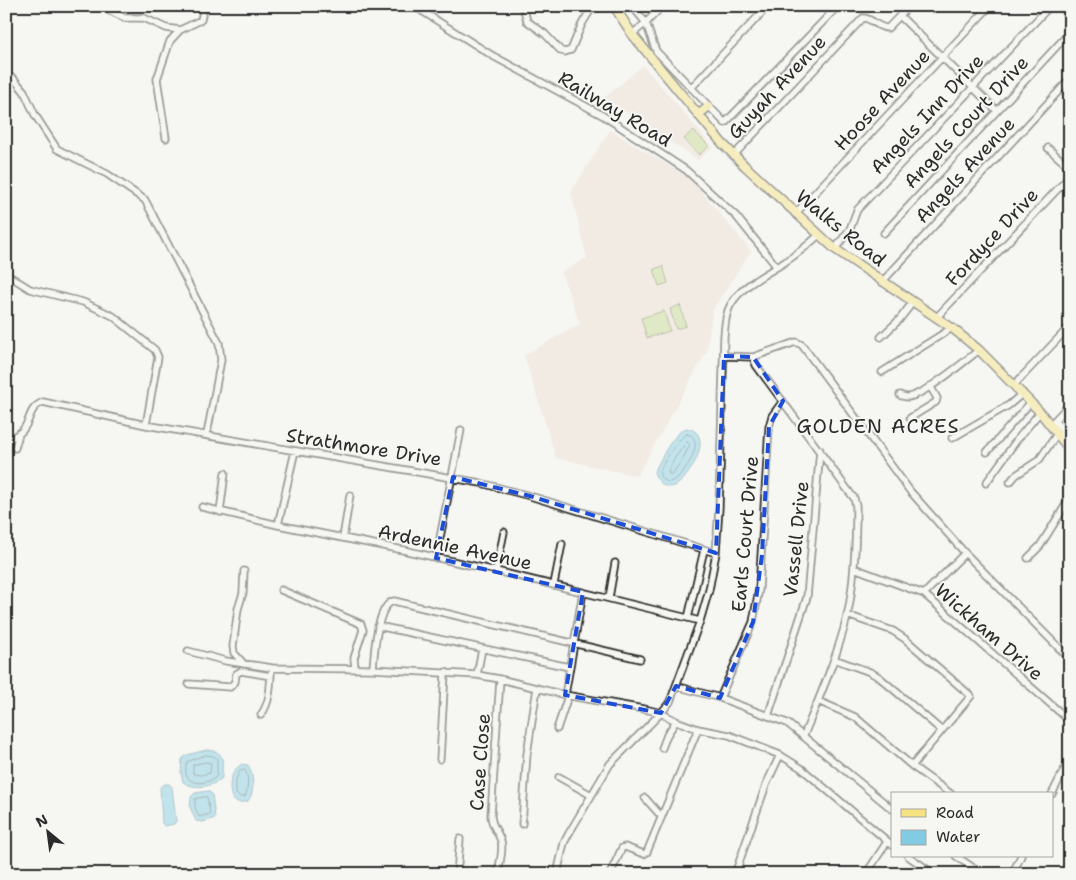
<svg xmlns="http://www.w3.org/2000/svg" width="1076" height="880" viewBox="0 0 1076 880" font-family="'Shantell Sans',sans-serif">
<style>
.built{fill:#edded3}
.green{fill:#c6d98e;stroke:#78825c}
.water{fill:#82cce3;stroke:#5f8c99}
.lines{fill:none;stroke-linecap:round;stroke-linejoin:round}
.shore{stroke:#4e6b75;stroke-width:1}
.minor-casing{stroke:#2b2b2b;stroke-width:9}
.major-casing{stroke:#2b2b2b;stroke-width:11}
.minor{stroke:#f6f6f2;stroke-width:5.5}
.major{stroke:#f6e281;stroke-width:8}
.marked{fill:none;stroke:#1d4ed8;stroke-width:4;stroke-dasharray:10 6;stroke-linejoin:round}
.labels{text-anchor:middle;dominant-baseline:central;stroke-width:4;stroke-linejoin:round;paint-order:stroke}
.street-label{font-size:19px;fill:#2b2b2b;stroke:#f6f6f2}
.neighbourhood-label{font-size:20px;letter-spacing:1px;fill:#2b2b2b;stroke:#f6f6f2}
</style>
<rect width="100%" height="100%" fill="#f6f6f2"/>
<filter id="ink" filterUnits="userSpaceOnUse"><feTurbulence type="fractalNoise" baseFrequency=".02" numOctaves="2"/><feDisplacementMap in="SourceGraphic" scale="10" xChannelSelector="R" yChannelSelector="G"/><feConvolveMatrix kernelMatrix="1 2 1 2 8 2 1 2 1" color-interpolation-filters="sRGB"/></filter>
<g filter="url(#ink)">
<path class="built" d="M643,65L713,147L698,160L604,98Z
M610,130L691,179L751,251L712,311L707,351L637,476L556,458L524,355L580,324L561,272L587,258L571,192Z"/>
<path class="green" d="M693,130L709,146L699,155L684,139Z
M663,266L668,283L659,286L654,269Z
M680,305L686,326L676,329L670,309Z
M664,311L670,331L647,338L641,318Z"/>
<path class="water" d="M686,428C716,432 691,475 678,484C667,492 657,482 654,472C662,458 671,435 686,428Z
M206,750C227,751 222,761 222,778C213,787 194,790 183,782L181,773L182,759L187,755Z
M242,764L248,765C254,774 255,793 248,801L240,803L233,800C227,789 230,770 242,764Z
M165,784H169L172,787L176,821L174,824L164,826L162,823L160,787Z
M208,791L212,794L215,818L203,822L196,821L190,807L191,797L195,793Z"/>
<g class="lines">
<path class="shore" d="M687,434C708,438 684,475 674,480C671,482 668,482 666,481C662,479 659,476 660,472C662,463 679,437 687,434Z
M687,442L690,445L681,462L672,474H669L668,471L675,458Z
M206,755L213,756L217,758V776C205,787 179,786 187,762Z
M207,762L211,763L210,773L201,775L193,774V765Z
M245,770C249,776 248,790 245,797H240L236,794V780L239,772Z
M207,797L210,814L199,817L195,807V799Z"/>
<g class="minor-casing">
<path id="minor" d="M109,6L110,11L125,18H144L166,28L180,30
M414,6L493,56L602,115L686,170L736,216L777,267
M523,6L527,21L545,34L561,51L565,52L571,50L582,24L593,6
M632,6L646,23L656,51L725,123L838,6
M900,16L997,111
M632,34L646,23L662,6
M13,78L24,91L35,115L57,149L107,174L145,200L219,343L221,360L207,434
M691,88L768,6
M166,138L157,79L170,41L180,30L201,20L204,6
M1048,148L1070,168
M734,155L863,18C873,18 878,29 888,28L909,6
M795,214L990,6
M884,233L1070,32
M835,249L850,229L857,210L1050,6
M6,274L30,289L83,302L113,316L155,350L158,357L146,425
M882,282L1070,79
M936,318L1070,176
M881,337L899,320L913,302
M724,356L753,357L796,342L802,345L910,491L965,553L1070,659
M753,357L756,365L850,493L854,498L856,506C856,542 855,581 847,617C837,657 820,696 804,735
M882,372L952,328
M1015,384L1070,326
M900,395C901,396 906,397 908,397C925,395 965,361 979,350
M910,418L936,402L937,398L930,386
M1054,421L1070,436
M1050,425L1070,404
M952,438L1009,405L1023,393
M8,440C12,437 18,435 22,431C32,420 27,409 43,402L146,425L481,483L530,496L716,553
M15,448L19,434
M987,452L1031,402
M1010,482L1016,475L1039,460L1057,434
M986,483L1016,441L1040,412
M202,507L278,525L403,550L496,571L700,621
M220,512L225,473
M278,525L295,451
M343,538L350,495
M436,558L461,430
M1028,558L1040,546L1070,498
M854,568L924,594L1070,721
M496,571L504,532
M554,584L562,544
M281,590L361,624L363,630L354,658L355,668
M924,594L965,553
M609,598L615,563
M847,615L893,631L905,639L971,696L912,766
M688,618L704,550
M378,626L569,667
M188,651L226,661L272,668L373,669L477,675L500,679L565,695L649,710L661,713L676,721L698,729L729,735L780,755L801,768L892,845
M834,659L870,672L879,677L941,730
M244,664L234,653L233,646L238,609L243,593L244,571
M373,669C374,654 377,604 394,601L640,659
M477,675L482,649
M189,684L230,687L235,682L236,674L241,671L271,676
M676,686L720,698L787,723L892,809
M565,695L583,592
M720,698L753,622L759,589L769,427L772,416L783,401
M818,701L855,717L912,766L951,794
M261,715C270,702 270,689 271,673
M768,716L807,597L820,450
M557,729L568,696
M662,748L667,735L676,721
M440,759L445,673L446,672
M559,777L591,795
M1052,794L1070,758
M645,798L661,816
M522,824L527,754L537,688
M908,856L934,874
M956,856L982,874
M457,874L460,839
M498,874C499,864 504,850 501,841C498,831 491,826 491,815L500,679
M557,874L564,843L568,835L610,764L661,713L670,702L700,621L709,590L716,553L719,508L724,336C725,326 725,315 730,306C741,285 767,274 785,262C797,254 808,245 819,235
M610,874L622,848L625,847L644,854L647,852L698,729
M735,874L766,785L780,755
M866,874L887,842
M1012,874L1021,856"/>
</g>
<g class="major-casing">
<path id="major" d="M614,6L632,34L672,83L722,143L745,166L835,249L952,328L979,350L1040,412L1070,450
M698,115L708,107"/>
</g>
<use href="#minor" class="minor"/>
<use href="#major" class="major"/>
</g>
</g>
<path d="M0 0H1076V880H0ZM724,356L753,357L783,401L769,427L762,555L753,622L720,698L676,686L661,713L565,695L583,592L436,558L453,477L530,496L716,553Z" fill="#f6f6f2" fill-opacity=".55" fill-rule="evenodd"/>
<path class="marked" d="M724,356L753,357L783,401L769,427L762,555L753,622L720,698L676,686L661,713L565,695L583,592L436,558L453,477L530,496L716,553Z"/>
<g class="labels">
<g class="street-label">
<text transform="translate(777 87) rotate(-47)">Guyah Avenue</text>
<text transform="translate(882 100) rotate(-47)">Hoose Avenue</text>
<text transform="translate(615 109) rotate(31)">Railway Road</text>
<text transform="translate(927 114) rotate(-47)">Angels Inn Drive</text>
<text transform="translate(966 122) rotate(-47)">Angels Court Drive</text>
<text transform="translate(965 170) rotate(-47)">Angels Avenue</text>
<text transform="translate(841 228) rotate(39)">Walks Road</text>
<text transform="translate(992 237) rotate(-47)">Fordyce Drive</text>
<text transform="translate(364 447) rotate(9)">Strathmore Drive</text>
<text transform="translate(745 534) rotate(-85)">Earls Court Drive</text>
<text transform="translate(796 539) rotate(-84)">Vassell Drive</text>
<text transform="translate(455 547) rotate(12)">Ardennie Avenue</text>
<text transform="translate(989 632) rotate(41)">Wickham Drive</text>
<text transform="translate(480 762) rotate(-86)">Case Close</text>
</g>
<g class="neighbourhood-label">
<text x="878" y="426">GOLDEN ACRES</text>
</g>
</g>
<rect width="1076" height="880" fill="none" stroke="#f6f6f2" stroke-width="25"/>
<rect x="12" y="12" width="1051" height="855" fill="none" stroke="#2b2b2b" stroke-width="2" filter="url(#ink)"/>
<rect x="891" y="792" width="162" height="65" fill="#f6f6f2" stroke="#a5a5a2"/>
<rect x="901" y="809" width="25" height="8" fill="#f6e281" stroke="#a5a5a2"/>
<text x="936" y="818" font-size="15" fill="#2b2b2b">Road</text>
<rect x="901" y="830" width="25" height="15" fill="#82cce3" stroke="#a5a5a2"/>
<text x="936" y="842" font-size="15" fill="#2b2b2b">Water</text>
<g transform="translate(48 832) rotate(331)" stroke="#f6f6f2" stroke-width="4" paint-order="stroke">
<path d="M0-4L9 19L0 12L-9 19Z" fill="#2b2b2b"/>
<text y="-8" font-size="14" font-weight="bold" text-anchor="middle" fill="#2b2b2b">N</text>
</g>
</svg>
